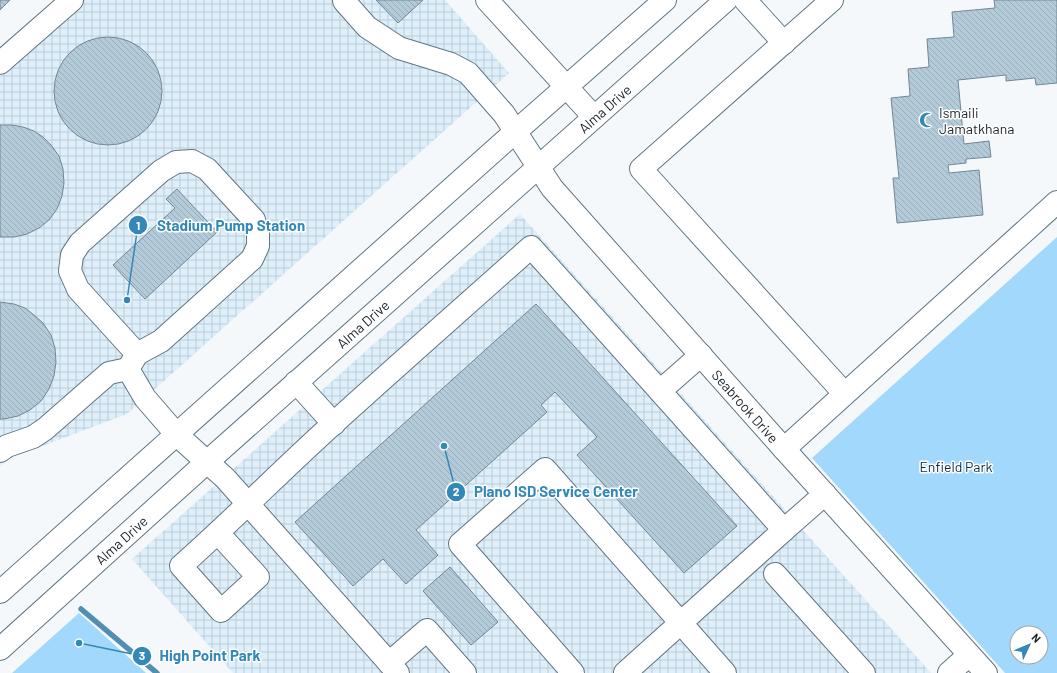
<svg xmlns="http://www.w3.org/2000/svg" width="1057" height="673" viewBox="0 0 1057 673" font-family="Barlow,sans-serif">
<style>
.industrial{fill:url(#industrial-grid)}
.green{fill:#a2d8fb;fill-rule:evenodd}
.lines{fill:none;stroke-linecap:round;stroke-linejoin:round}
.stream{stroke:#528eb2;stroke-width:5.5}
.building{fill:url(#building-back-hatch);stroke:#728795}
.minor-casing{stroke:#607582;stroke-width:24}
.major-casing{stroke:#607582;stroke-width:24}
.minor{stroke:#fff;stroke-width:22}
.major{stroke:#fff;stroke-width:22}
.labels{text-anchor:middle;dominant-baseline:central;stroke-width:3;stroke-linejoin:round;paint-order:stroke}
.street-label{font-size:14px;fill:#192127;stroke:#fff}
.poi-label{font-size:14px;fill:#192127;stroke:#fff;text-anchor:start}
.park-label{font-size:14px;fill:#082e42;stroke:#fff}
.leader{fill:none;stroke:#3388b8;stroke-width:1.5}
.callout-dot{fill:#3388b8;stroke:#fff;stroke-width:1.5}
.mark-label{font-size:12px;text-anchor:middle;font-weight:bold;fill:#fff}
.callout-label{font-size:15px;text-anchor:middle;font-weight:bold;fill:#3388b8;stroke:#fff;stroke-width:3;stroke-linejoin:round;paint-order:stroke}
</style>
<defs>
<pattern id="industrial-grid" width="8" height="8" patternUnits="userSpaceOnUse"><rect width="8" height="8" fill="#ddeffb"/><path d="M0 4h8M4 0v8" fill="none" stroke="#bdcdd7"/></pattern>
<pattern id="building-back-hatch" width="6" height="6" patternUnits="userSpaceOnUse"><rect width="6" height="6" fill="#b3cad9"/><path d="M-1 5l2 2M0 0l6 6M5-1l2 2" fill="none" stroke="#99adba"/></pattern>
</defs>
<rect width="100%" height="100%" fill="#f4f8fb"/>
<path class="industrial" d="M84,0H445L509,73L127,414L8,459L0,466V76Z
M520,214L931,673H233L132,559Z"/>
<path class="green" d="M1057,237V673H1005L812,458ZM1017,633H1041V657H1017Z
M79,613L146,673H12Z"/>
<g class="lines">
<path class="stream" d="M81,609L157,673"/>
</g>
<path class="building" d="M0,0H10L0,10Z
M376,0H423L398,23Z
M994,0H1057V83L1036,85L1035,78L1006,81V75L958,80L964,144L989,141L991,157L966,159V163L948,165L949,173L979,170L983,215L897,223L893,178H899L891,98L910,96L908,69L929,67L927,39L954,37L952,12L995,8Z
M54 91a54 54 0 1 1 108 0a54 54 0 1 1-108 0Z
M0,125H12L23,127L34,131L43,137L51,145L59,156L63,169L64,183L62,196L57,209L49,220L39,228L27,234L14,237H0Z
M177,189L217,232L145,299L113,265L175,208L166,199Z
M0,302L14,304L25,308L34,315L43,323L51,335L55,348L56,362L54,376L49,389L41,401L30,410L18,416L4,419H0Z
M536,304L737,526L684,573L577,455L597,437L555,392L541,405L547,412L416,530L438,555L406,584L383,559L353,586L295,522Z
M450,567L498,622L471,645L423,591Z"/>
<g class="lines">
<g class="minor-casing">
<g id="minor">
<path d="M487,0L594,117"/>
<path d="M745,0L784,43"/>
<path d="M832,0L641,169L844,393"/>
<path id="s1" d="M344,1L367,27L399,48L451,64L468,73L504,114L552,188L784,449L986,673"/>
<path d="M0,63L72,0"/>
<path d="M137,354L161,341L252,259L258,246V233L254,220L207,169L192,161L176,162L161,171L80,243L72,255L70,271L78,289L137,354L128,369L145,398L177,435"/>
<path d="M296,382L334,424"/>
<path d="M660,391L701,355"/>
<path d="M784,449L1057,202"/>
<path d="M0,451L7,446L33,437L45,429L109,373L128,369"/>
<path d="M207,462L225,478L398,673"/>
<path d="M218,533L258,577L221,611L181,566C233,520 282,470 334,423C399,364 465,306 531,247L784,530L825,494"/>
<path d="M775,574L864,673"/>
<path d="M389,663L427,630L465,673"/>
<path d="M573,673L460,544L545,469L725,673"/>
<path d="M625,673L784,530"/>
<path d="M949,673L969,655"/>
</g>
</g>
<g class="major-casing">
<g id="major">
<path d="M177,435L207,462"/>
<path d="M0,592L515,132L665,0"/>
<path id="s2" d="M0,649L207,462L726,0"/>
</g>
</g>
<use href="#minor" class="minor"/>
<use href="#major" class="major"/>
</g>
<defs>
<g id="mosque-bare" transform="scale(1.2)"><path d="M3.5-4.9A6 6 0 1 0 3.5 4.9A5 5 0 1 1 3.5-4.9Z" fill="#3388b8" stroke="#fff" stroke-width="2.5" paint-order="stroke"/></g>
</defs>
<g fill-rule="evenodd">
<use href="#mosque-bare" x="927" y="120"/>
</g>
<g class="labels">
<g class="street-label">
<text stroke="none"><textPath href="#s2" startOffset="811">Alma Drive</textPath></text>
<text stroke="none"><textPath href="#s2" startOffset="487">Alma Drive</textPath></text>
<text stroke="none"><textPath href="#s1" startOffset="581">Seabrook Drive</textPath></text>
<text stroke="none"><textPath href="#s2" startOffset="163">Alma Drive</textPath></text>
</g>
<g class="poi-label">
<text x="939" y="112">Ismaili<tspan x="939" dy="16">Jamatkhana</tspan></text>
</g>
<g class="park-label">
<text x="956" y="466">Enfield Park</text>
</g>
</g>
<path class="leader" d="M127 300L138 225M444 446L456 492M79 643L142 656"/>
<g class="callout-dot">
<circle cx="127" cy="300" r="4"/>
<circle cx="444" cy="446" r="4"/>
<circle cx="79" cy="643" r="4"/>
<circle cx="138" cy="225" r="10"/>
<circle cx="456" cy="492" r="10"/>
<circle cx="142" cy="656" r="10"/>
</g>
<g class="mark-label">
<text x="138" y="230">1</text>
<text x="456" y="496">2</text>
<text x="142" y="660">3</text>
</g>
<g class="callout-label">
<text x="231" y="231">Stadium Pump Station</text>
<text x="556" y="497">Plano ISD Service Center</text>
<text x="210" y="661">High Point Park</text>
</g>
<g transform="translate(1029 645) rotate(46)"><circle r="19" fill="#ffffff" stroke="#a3a6a9"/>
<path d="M0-3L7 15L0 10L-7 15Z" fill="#3388b8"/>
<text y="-6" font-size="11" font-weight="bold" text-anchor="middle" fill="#192127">N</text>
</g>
</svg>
